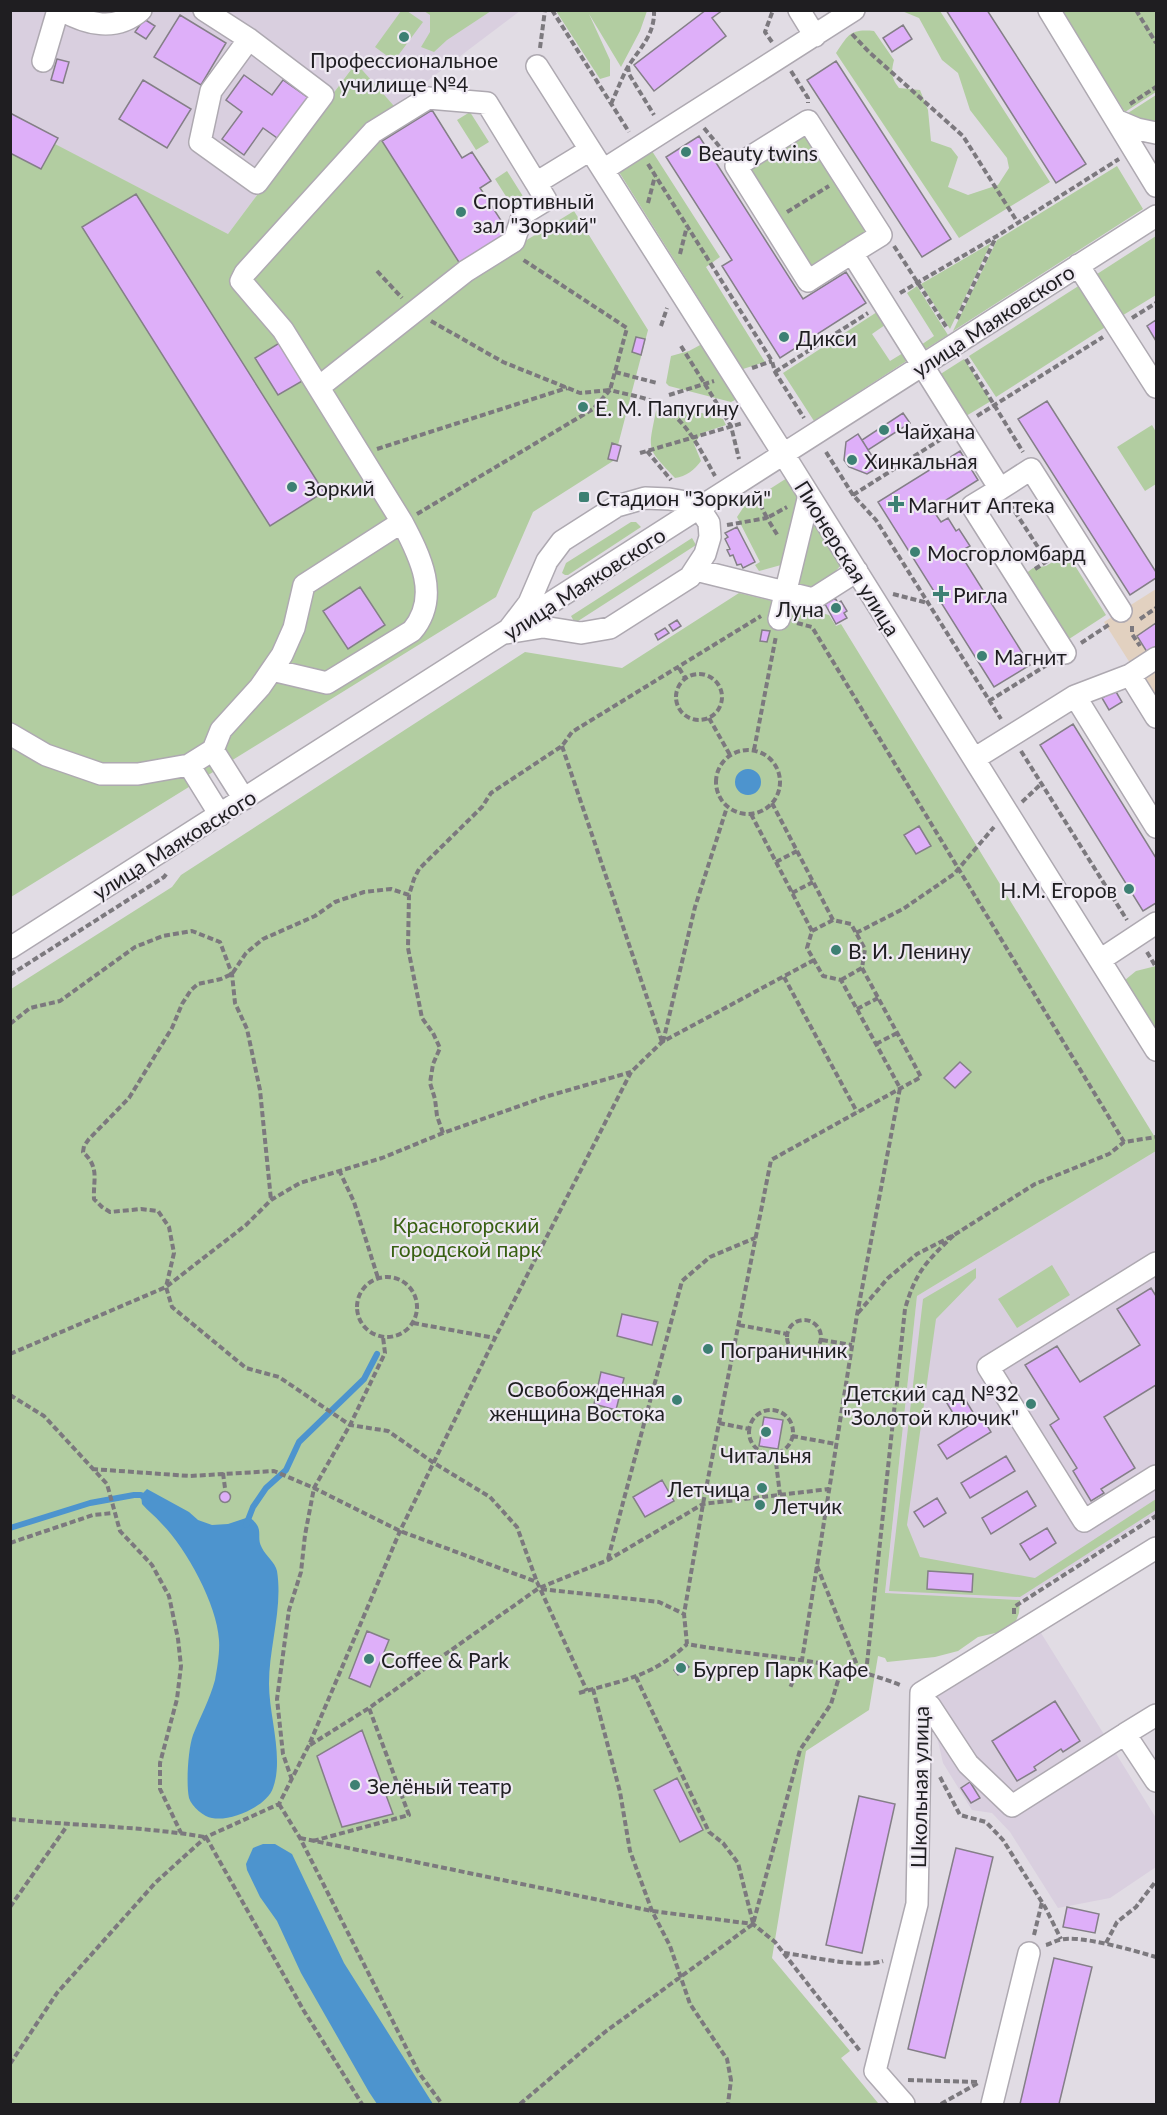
<svg xmlns="http://www.w3.org/2000/svg" width="1167" height="2115" viewBox="0 0 1167 2115" font-family="Lato,sans-serif">
<style>
.commercial{fill:#e2d1c0}
.built{fill:#d9cfdf}
.green{fill:#b2cda1}
.water{fill:#4d94ce}
.lines{fill:none;stroke-linecap:round;stroke-linejoin:round}
.stream{stroke:#4d94ce;stroke-width:6}
.building{fill:#deaff9;stroke:#847f87;stroke-width:1.5}
.minor-casing{stroke:#aea9b1;stroke-width:24}
.path{stroke:#7c797e;stroke-width:4;stroke-dasharray:6 3;stroke-linecap:butt}
.minor{stroke:#fff;stroke-width:21}
.poi-dot{fill:#3d8073;stroke:#eee9f2;stroke-width:2}
.labels{text-anchor:middle;dominant-baseline:central;stroke-width:4.5;stroke-linejoin:round;paint-order:stroke}
.poi-label{font-size:21px;fill:#1f1e21;stroke:#eee9f2;text-anchor:start}
.street-label{font-size:21px;fill:#1f1e21;stroke:#eee9f2}
.park-label{font-size:21px;fill:#386012;stroke:#eee9f2}
</style>
<rect width="100%" height="100%" fill="#e1dce4"/>
<path class="commercial" d="M1156,589V704L1104,622Z"/>
<path class="built" d="M10,11H520L394,106L355,64L228,234L54,144L57,138L11,113Z
M1156,1151V1513L1020,1600L885,1594L917,1296Z
M1041,1633L1156,1818V1867L1110,1898L1058,1908L1010,1832L992,1813L972,1810L943,1763L930,1706L940,1695Z"/>
<path class="green" d="M401,11H407L423,22L394,61L375,47Z
M424,11H491L447,40L434,52L421,47L430,32V15Z
M556,11H647L640,31L621,67L589,14L610,60V76L600,79Z
M902,11H940L1050,182L959,238L836,53C849,34 850,29 874,31L894,60C891,72 891,78 899,88L920,90L928,110L931,141L951,148L958,157L948,187L968,195L998,185L1009,168L1007,158L970,110L958,73L942,60L919,18Z
M1061,11H1156V92L1125,112Z
M356,63L394,106L406,126L432,110L462,158L472,152L491,181L481,188L517,246L574,211L648,330L618,445L621,446L617,461H613L533,512L496,597L11,897V113L58,138L55,144L228,234Z
M1156,95V126L1134,120L1128,113Z
M470,112L489,142L476,150L457,120Z
M802,130L866,231L810,266L747,165Z
M652,151L720,257L706,267L765,362L743,369L619,172Z
M1117,166L1143,209L953,331L997,240Z
M507,171L526,201L514,209L495,179Z
M1156,236V295L1120,317L1094,276Z
M991,243L950,329L921,284Z
M1080,285L1107,326L996,397L969,356Z
M917,286L948,335L924,350L921,345L934,336L907,293Z
M877,312L885,325L872,334L890,361L903,353L908,360L814,421L783,373Z
M702,344L737,399L731,402L669,386L666,383L671,356L689,351Z
M964,359L991,401L966,416L939,375Z
M666,403L723,419L726,425L702,433L694,444L701,461C695,469 686,477 675,478C646,447 648,452 656,411Z
M1152,425L1156,432V484L1145,491L1117,447Z
M787,478L841,565L826,582L808,589L799,585L781,565L759,571L755,565L760,562L737,517L745,505Z
M631,522H636L641,527L568,575H565L562,573L566,563Z
M692,538L696,545L575,623L571,616Z
M1067,553L1106,615L1066,641L1016,581L1033,568L1046,566Z
M739,593L829,615L836,626L841,624L1156,1139V1151L917,1296L885,1593L1020,1600L1019,1613L1013,1629L978,1637L958,1651L935,1657L887,1662L885,1658L878,1656L869,1710L806,1751L772,1958L850,2051L841,2058L878,2103L11,2104V989L172,887L181,875L525,652L622,668Z
M1156,966V1030L1125,980L1136,971Z
M1052,1265L1070,1295L1017,1328L998,1299Z
M976,1268V1278L936,1319L907,1525L920,1557L1035,1578L1156,1499V1510L1020,1597L889,1591L923,1299Z"/>
<path class="water" d="M735 782a13 13 0 1 1 26 0a13 13 0 1 1-26 0Z
M147,1489L189,1512L198,1520L212,1525L228,1524L249,1517C266,1529 255,1536 262,1548C266,1556 275,1562 277,1571C283,1608 269,1646 269,1684C269,1716 284,1758 273,1788C267,1806 231,1822 212,1818C204,1817 192,1807 189,1798C186,1784 188,1749 193,1735C200,1717 210,1699 215,1680C217,1669 220,1652 219,1640C217,1604 186,1548 161,1523C155,1516 148,1511 142,1504L141,1495Z
M263,1844H275L292,1854L344,1963L433,2104H377L369,2092L301,1973L277,1921L260,1897L247,1870L246,1864L253,1848Z"/>
<g class="lines">
<path class="stream" d="M246,1525L253,1507L266,1488L286,1470L299,1442L364,1379L377,1354
M10,1528L90,1503L134,1495H141L148,1500"/>
</g>
<path class="building" d="M723,10L712,18L726,36L654,91L634,65L706,10Z
M946,10H987L1086,164L1056,183Z
M180,15L226,43L201,85L154,57Z
M144,19L155,26L146,39L135,32Z
M903,25L912,39L892,52L883,38Z
M57,59L69,62L63,83L51,80Z
M836,61L951,239L922,257L807,80Z
M244,75L272,95L283,80L310,99L280,140L263,128L244,155L222,139L242,112L226,100Z
M143,80L191,109L167,148L119,119Z
M432,110L462,158L472,152L491,181L480,188L511,236L462,267L382,141Z
M10,113L58,138L41,169L10,153Z
M699,136L803,299L846,272L866,303L780,358L722,266L732,260L666,157Z
M136,194L324,492L270,526L82,227Z
M1156,320V341L1147,326Z
M636,337L645,339L641,355L632,352Z
M281,342L304,380L278,395L255,358Z
M1047,401L1156,572V578L1130,595L1018,419Z
M903,413L910,423L868,450L862,440Z
M858,434L879,467L867,474L849,467L844,460L846,442Z
M612,443L621,446L617,461L608,459Z
M960,451L978,480L932,509L941,522L948,518L956,531L959,529L970,546L959,552L1030,665L994,687L878,502Z
M737,527L755,562L743,568L741,564L737,565L733,555L730,556L727,550L730,549L725,539L728,537L725,533Z
M360,587L385,625L348,649L323,611Z
M835,598L838,603L841,601L847,611L844,613L847,618L836,624L825,604Z
M677,620L681,626L673,631L669,625Z
M1156,623V646L1147,652L1137,636Z
M665,628L669,633L658,640L655,634Z
M762,630L770,631L767,642L760,641Z
M1115,690L1122,702L1109,710L1102,698Z
M1073,724L1156,858V903L1143,911L1040,745Z
M919,826L931,846L916,854L904,835Z
M960,1062L971,1072L955,1088L944,1078Z
M1151,1288L1156,1296V1385L1104,1417L1135,1468L1101,1489L1104,1493L1091,1501L1073,1471L1077,1468L1050,1425L1059,1419L1025,1365L1057,1346L1080,1382L1140,1345L1117,1309Z
M622,1314L658,1322L652,1345L617,1336Z
M601,1372L624,1378L616,1410L594,1404Z
M960,1391L974,1414L959,1423L945,1400Z
M764,1417L783,1420L778,1449L759,1446Z
M982,1417L991,1432L947,1459L938,1445Z
M1006,1456L1015,1471L970,1498L961,1483Z
M662,1480L674,1501L645,1517L633,1497Z
M1027,1491L1036,1506L991,1534L982,1518Z
M219.5 1497a5.5 5.5 0 1 1 11 0a5.5 5.5 0 1 1-11 0Z
M937,1498L946,1513L924,1527L914,1512Z
M1047,1528L1056,1543L1030,1560L1020,1544Z
M928,1571L973,1574L972,1592L927,1589Z
M367,1631L389,1640L370,1687L349,1678Z
M684,1662L689,1667L678,1675L674,1670Z
M1055,1701L1080,1741L1063,1752L1061,1749L1034,1767L1036,1770L1017,1781L992,1741Z
M362,1730L393,1814L342,1827L317,1756Z
M677,1778L703,1830L680,1842L654,1790Z
M970,1782L980,1798L971,1803L961,1788Z
M859,1796L895,1804L862,1953L826,1945Z
M956,1848L993,1857L945,2058L908,2049Z
M1067,1907L1099,1914L1095,1933L1063,1927Z
M1054,1958L1092,1967L1059,2104H1020Z"/>
<g class="lines">
<g class="minor-casing">
<path id="minor" d="M61,10C88,25 116,32 141,10
M204,10L249,39L323,95L257,183L200,142L211,91L249,39
M799,10L815,36
M1049,10L1156,186
M43,61L58,10
M537,66L784,455L1156,1050
M1118,121L1137,129L1156,133
M603,170L854,10
M852,253L881,235L808,121L736,166L808,281L852,253L1000,489L972,506L1065,653
M1078,265L1156,387
M319,387L466,271L514,241L523,214L546,200L536,183
M1000,489L1031,469L1121,611
M645,498L669,499L692,503L700,509L709,523L710,537L705,554L690,577L610,628L581,633L543,627L506,633L529,603L547,561L562,541L617,506Z
M696,570L813,599L857,571
M779,619L809,495
M272,670L327,683L412,631C441,597 420,556 402,522
M1130,675L1156,717
M1075,696L1156,827
M10,734L46,755L101,774H138L189,765L213,750L221,730L260,687L282,655L294,628L304,585L402,522L283,330L241,281L245,273L373,132L428,98L487,103L536,183L590,150
M213,750L244,799
M974,759L1075,696L1130,675L1156,658
M189,765L220,815
M10,948L1156,216
M1100,960L1156,923
M1156,1263L988,1367L1084,1521L1156,1476
M921,1701L930,1706L968,1764L1012,1806L1125,1734
M1156,1715L1125,1734L1156,1781
M904,2104L875,2071L917,1904L921,1693L1156,1548
M992,2104L1029,1953"/>
</g>
<path class="path" d="M552,10L629,132
M1136,10L1156,43
M852,34L869,52L963,136L1018,223
M772,42L765,32L773,10
M540,48L545,10
M628,66L629,74L654,115
M791,71L808,98V103
M611,104C617,91 622,77 629,65C641,47 655,34 654,10
M1130,104L1156,87
M704,128L724,152
M648,164L772,361L775,372L804,418
M648,203L655,176
M787,212L829,186
M894,246L947,328
M680,254L687,226
M377,271L402,298
M900,293L997,236L1119,159
M1132,318L1156,303
M957,319L996,237
M431,321L503,362L580,393L610,390L627,328L522,259
M661,326L667,308
M681,346L731,426L739,459
M966,359L1023,452
M752,368L772,361
M615,372L657,383
M775,372L868,313
M669,395L714,381
M977,416L1103,337
M377,449L567,388
M647,451L671,480
M826,452L853,495L876,520L1001,719
M640,453L743,423
M853,495L946,436
M756,496L767,518L787,507
M1010,504L1047,561
M417,514L593,409L610,390C624,394 639,396 652,401C684,415 699,447 715,476
M727,525L767,518L778,536
M1035,569L1061,552
M893,594L928,603
M1140,619L1156,608
M797,623L812,627L1124,1142
M1132,626V634L1140,646
M1081,643L1110,624
M679,668L685,678
M676 697a23 23 0 1 1 46 0a23 23 0 1 1-46 0Z
M989,701L1050,663
M709,718L730,755
M562,746L662,1042
M716 782a32 32 0 1 1 64 0a32 32 0 1 1-64 0Z
M754,750L776,636
M1021,751L1127,920
M1022,802L1041,784
M772,803L833,920
M751,814L812,931L807,948L823,976L841,980L900,1088L857,1315L802,1660L790,1688
M776,862L797,851
M792,893L813,882
M409,895L391,889L364,892L335,902L315,916L263,939L246,953L232,974L221,979L198,984L191,990L182,1004L172,1028L129,1098L89,1139L84,1146L83,1152C100,1168 93,1179 94,1199L102,1207L110,1212L141,1209L158,1211L169,1227L174,1253L166,1287L172,1307L246,1368L279,1377L350,1425L388,1431L434,1463L490,1497L517,1527L537,1582
M812,931L833,920L851,924L865,949L862,968L921,1077L771,1160L703,1504L684,1614L687,1644C758,1657 833,1658 900,1685
M856,933L903,909L954,874L994,827
M1147,952L1156,967
M10,975L164,877L168,872
M784,977L857,1112
M841,980L862,968
M857,1009L878,998
M10,1024L30,1008L60,1001L135,947L163,936L192,931L220,942L232,974L235,1003L247,1029L260,1090L271,1200
M663,1042L695,907L727,807
M876,1044L897,1033
M443,1133L437,1116L435,1099L430,1083L433,1064L440,1048L433,1033L422,1018L408,948L409,895L414,879L419,869L482,807L491,793L562,746L572,732L761,616
M339,1170L354,1202L378,1278
M357 1307a30 30 0 1 1 60 0a30 30 0 1 1-60 0Z
M858,1313L888,1278L917,1254L954,1235L1035,1184L1109,1154L1124,1142L1156,1137
M787 1337a17 17 0 1 1 34 0a17 17 0 1 1-34 0Z
M413,1323L495,1338
M739,1325L787,1334
M822,1340L852,1345
M10,1354L166,1287L246,1225L271,1200L300,1183L382,1158L443,1133L548,1096L631,1072
M10,1395L44,1416L107,1484L120,1531L152,1565L169,1596L178,1639L181,1666L177,1699L160,1763V1789L181,1833
M749 1432a22 22 0 1 1 44 0a22 22 0 1 1-44 0Z
M719,1423L749,1429
M792,1436L836,1444
M775,1454L780,1495
M92,1469L190,1476L274,1471L314,1488L400,1531L537,1582L587,1691
M223,1473L225,1488
M10,1543L93,1515L113,1513
M608,1559L682,1281L710,1257L755,1238
M817,1566L859,1670
M541,1589L659,1602L684,1614
M1014,1614V1607L1156,1516
M866,1673L905,1309C916,1271 926,1262 954,1235
M636,1677L709,1832L723,1843L738,1863L753,1923
M593,1689L620,1792L630,1851L652,1911L670,1946L690,2004L727,2059L731,2080L728,2104
M579,1693C623,1680 652,1677 687,1644
M310,1745L369,1708L539,1588L608,1560L703,1504L829,1489
M940,1777L960,1815L986,1822L1003,1840L1045,1907L1061,1939
M292,1780L283,1754L277,1699L289,1610L301,1572L305,1535L314,1488L350,1425L385,1353L383,1337
M279,1804L300,1838L419,2073L442,2104
M10,1819C75,1826 141,1826 205,1837
M206,1837L304,2011L362,2104
M300,1838L652,1911L753,1924L775,1942L860,2051
M313,1841L409,1815L369,1708
M10,1907L67,1826
M1034,1935L1042,1902
M1106,1943L1117,1922L1136,1907L1156,1881
M1046,1945C1050,1944 1055,1941 1059,1940C1079,1934 1135,1951 1156,1957
M784,1953C811,1956 859,1969 883,1961
M10,2064L57,1993L156,1882L206,1837L279,1804L309,1745L400,1531L495,1338L631,1072L662,1042L814,960
M908,2080L978,2082
M520,2104L605,2032L753,1924L800,1750L831,1704L842,1667
M941,2104L978,2083"/>
<use href="#minor" class="minor"/>
</g>
<g class="poi-dot">
<circle cx="404" cy="37" r="6"/>
<circle cx="686" cy="152" r="6"/>
<circle cx="461" cy="212" r="6"/>
<circle cx="784" cy="337" r="6"/>
<circle cx="583" cy="407" r="6"/>
<circle cx="884" cy="430" r="6"/>
<circle cx="852" cy="460" r="6"/>
<circle cx="292" cy="487" r="6"/>
<rect x="578" y="491" width="12" height="12" rx="3"/>
<path d="M893 495h6v6h6v6h-6v6h-6v-6h-6v-6h6z"/>
<circle cx="915" cy="552" r="6"/>
<path d="M938 585h6v6h6v6h-6v6h-6v-6h-6v-6h6z"/>
<circle cx="836" cy="608" r="6"/>
<circle cx="982" cy="656" r="6"/>
<circle cx="1129" cy="889" r="6"/>
<circle cx="836" cy="950" r="6"/>
<circle cx="708" cy="1349" r="6"/>
<circle cx="677" cy="1400" r="6"/>
<circle cx="1031" cy="1404" r="6"/>
<circle cx="766" cy="1432" r="6"/>
<circle cx="762" cy="1488" r="6"/>
<circle cx="760" cy="1505" r="6"/>
<circle cx="369" cy="1659" r="6"/>
<circle cx="681" cy="1668" r="6"/>
<circle cx="355" cy="1785" r="6"/>
</g>
<g class="labels">
<g class="poi-label">
<text x="404" y="59" text-anchor="middle">Профессиональное<tspan x="404" dy="24">училище №4</tspan></text>
<text x="698" y="152">Beauty twins</text>
<text x="473" y="200">Спортивный<tspan x="473" dy="24">зал "Зоркий"</tspan></text>
<text x="796" y="337">Дикси</text>
<text x="595" y="407">Е. М. Папугину</text>
<text x="896" y="430">Чайхана</text>
<text x="864" y="460">Хинкальная</text>
<text x="304" y="487">Зоркий</text>
<text x="596" y="497">Стадион "Зоркий"</text>
<text x="908" y="504">Магнит Аптека</text>
<text x="927" y="552">Мосгорломбард</text>
<text x="953" y="594">Ригла</text>
<text x="824" y="608" text-anchor="end">Луна</text>
<text x="994" y="656">Магнит</text>
<text x="1117" y="889" text-anchor="end">Н.М. Егоров</text>
<text x="848" y="950">В. И. Ленину</text>
<text x="720" y="1349">Пограничник</text>
<text x="665" y="1388" text-anchor="end">Освобожденная<tspan x="665" dy="24">женщина Востока</tspan></text>
<text x="1019" y="1392" text-anchor="end">Детский сад №32<tspan x="1019" dy="24">"Золотой ключик"</tspan></text>
<text x="766" y="1454" text-anchor="middle">Читальня</text>
<text x="750" y="1488" text-anchor="end">Летчица</text>
<text x="772" y="1505">Летчик</text>
<text x="381" y="1659">Coffee &amp; Park</text>
<text x="693" y="1668">Бургер Парк Кафе</text>
<text x="367" y="1785">Зелёный театр</text>
</g>
<g class="street-label">
<text transform="translate(993 320) rotate(-33)">улица Маяковского</text>
<text transform="translate(848 558) rotate(58)">Пионерская улица</text>
<text transform="translate(584 583) rotate(-33)">улица Маяковского</text>
<text transform="translate(174 844) rotate(-32)">улица Маяковского</text>
<text transform="translate(919 1787) rotate(-89)">Школьная улица</text>
</g>
<g class="park-label">
<text x="466" y="1224">Красногорский<tspan x="466" dy="24">городской парк</tspan></text>
</g>
</g>
<rect width="1167" height="2115" fill="none" stroke="#1f1e21" stroke-width="24"/>
</svg>
